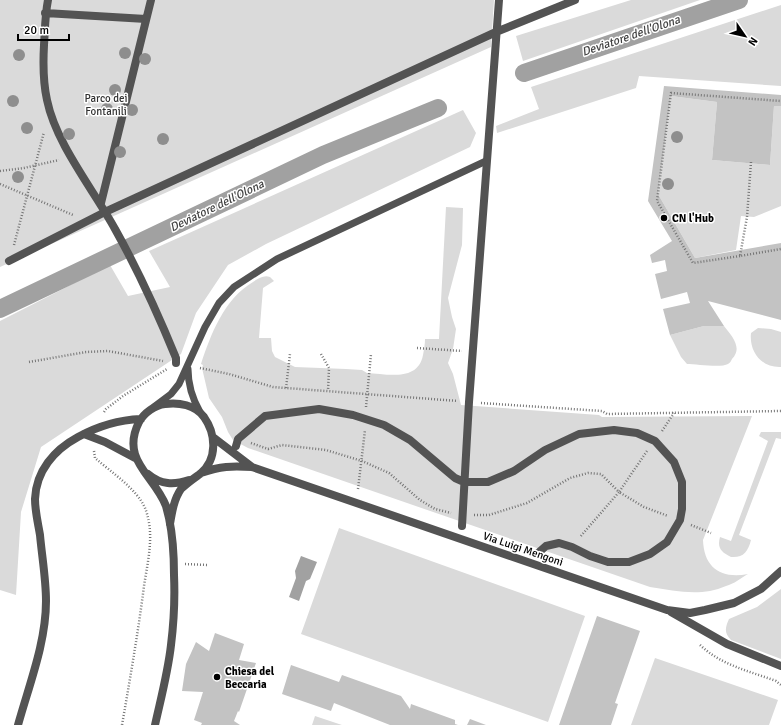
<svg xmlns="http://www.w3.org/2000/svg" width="781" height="725" viewBox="0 0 781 725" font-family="Signika,sans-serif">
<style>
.green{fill:#dadada}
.water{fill:#a1a1a1}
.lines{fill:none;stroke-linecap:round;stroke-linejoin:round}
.canal{stroke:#a1a1a1;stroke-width:18}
.building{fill:#c3c3c3}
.path{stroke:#757575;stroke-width:2.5;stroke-dasharray:1 2;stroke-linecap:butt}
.service{stroke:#535353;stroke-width:7}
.pedestrian{stroke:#535353;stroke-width:8}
.minor{stroke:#535353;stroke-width:8}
.tree{fill:#8e8e8e}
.poi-dot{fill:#000;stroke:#fff;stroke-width:1.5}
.labels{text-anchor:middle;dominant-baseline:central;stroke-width:3;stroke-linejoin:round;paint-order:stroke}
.park-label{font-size:11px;fill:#313131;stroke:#fff}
.poi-label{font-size:11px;font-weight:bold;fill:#000;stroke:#fff;text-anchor:start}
.street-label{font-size:11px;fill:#000;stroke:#fff}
.water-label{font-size:12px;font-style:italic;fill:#424242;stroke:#fff}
</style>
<rect width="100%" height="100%" fill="#fff"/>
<path class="green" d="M0,0H494L491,47L0,267Z
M631,0H700L523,61L516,36Z
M781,5V86L639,76L636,88L497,133L496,126L539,109L531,87Z
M671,96L717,102L712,160L770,165L774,106H781V206L754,217L741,216L736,250L695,258L658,194Z
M463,110L476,133L470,147L266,244L228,265L196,313L181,354L41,447L21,512L16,595L0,590V321L110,265L128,296L170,287L149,251Z
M446,207L463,208L462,245L448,298L452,317L456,329L453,349L448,363L453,374L461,405L599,415L602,417L752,416L703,540C704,568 721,579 748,574C741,578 734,584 726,586C701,597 676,591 650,587L248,448L233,440L228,432L222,417L209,398L202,368L203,365L201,364C211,334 224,299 253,282C259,278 264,275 270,277L274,281L263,288L259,338H271L272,351L275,357L295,367L346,369L362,370L367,373C387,374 418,382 423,355C424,350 425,344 425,339H439Z
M704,326H724C732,336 743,348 732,359C731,361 730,363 728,364C721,368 696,364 687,364L681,357L670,335Z
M758,328L771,329L781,332V367C761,368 749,351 751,333Z
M761,432H781V439L776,438L739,535L751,540C748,552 743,558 731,557C721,552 717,548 720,537L731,541L768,441L759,436Z
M339,528L585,616L548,722L301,634Z
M781,589V659L731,640C724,633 725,628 729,619L757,607Z
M655,658L778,700L769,725H631Z
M315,716L342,725H312Z"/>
<path class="water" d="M301,556L317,562L310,579L306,581L299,601L289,597L296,578L295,571Z"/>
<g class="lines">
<path class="canal" d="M524,73L739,0
M0,309L323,155L438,108"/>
</g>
<path class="building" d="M664,86L781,95V106H774L770,165L712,160L717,102L671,96L658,194L695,258L781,243V320L708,301L724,326H704L670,335L663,309L690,303L687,292L661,299L655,274L667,271L665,260L652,263L650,255L672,241L648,201Z
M597,616L640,631L615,703L618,704L611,725H559Z
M215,633L244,644L239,660L256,663L239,712L238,711L234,721L240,725H201L202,723L194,720L203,692L182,691L186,664L196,642L209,651Z
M291,665L339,682L342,675L401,696L410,709L411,704L455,720V724L458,725H390L334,703L331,711L282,694Z
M470,719L486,725H467Z"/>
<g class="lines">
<path class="path" d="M751,162L747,217L740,256L781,249
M0,171L24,168L59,160
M0,184L73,215
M14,245L44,132
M740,256L693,263L657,201L671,93L781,101
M417,348L462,351
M321,354L329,368L328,391
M29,362L86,352L108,351L163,361
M200,368L229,374L273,387L458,401
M286,388L290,354
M481,403L602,411L607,414L781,411
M366,407L371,354
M104,412L106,409L123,396L167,369
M662,431L674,413
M251,443L268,449L282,445L326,450L362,461L389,473L420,500L435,509L451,513
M94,451L95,458C111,472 137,489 145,508C155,533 148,560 144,586C138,633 130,679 122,725
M647,451L619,492L644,507L668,516
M358,489L365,430
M474,515H489L527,503L570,478L588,473L601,474L619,492L580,537
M691,525L711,533
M185,564L207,565
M700,645C721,665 749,671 776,681L781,685"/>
<path class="service" d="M188,369C188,386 192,398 200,412
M155,406L171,394L179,384L205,327L219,303L234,287L277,259L486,161"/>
<path class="pedestrian" d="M48,0C45,15 45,30 44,45C43,63 43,82 47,100C56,144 93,189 115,229C138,270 158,314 176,358V363
M45,13L146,19
M101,203L151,0
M9,261L105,212L496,32L575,0
M236,446L238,439L265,416L319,409L353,415L384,425L410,440L455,478L464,482H488L514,471L545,450L579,434L614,430L637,433L655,441L674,462L682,482V509L680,520L667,542L650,554L629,562H608L590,556L572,547L559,543L546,546L538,553
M462,526L469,402L499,0"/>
<path class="minor" d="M84,434L105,442L135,458
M214,438L252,467
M201,473C221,466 231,466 252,467L667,610L690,613L705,610L734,603L761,589L781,571
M148,474C161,485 174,485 189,480
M671,612L727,644L781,666
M18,725C29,685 46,643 46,601C46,579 42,557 40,535C38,523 35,511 35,499C36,471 54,450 78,437C98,426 118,420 141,419
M155,725C161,698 168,672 171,645C174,621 175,598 174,575C174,556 173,537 169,518C168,514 167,510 166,506C154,475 120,460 139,422C144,413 155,405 165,404C179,402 195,405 204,417C216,434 218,459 200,474C193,479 187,483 181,489C174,499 172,512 170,524"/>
</g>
<g class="tree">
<circle cx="125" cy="53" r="6"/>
<circle cx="19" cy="55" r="6"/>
<circle cx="145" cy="59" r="6"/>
<circle cx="115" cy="90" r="6"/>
<circle cx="13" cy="101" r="6"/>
<circle cx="107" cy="109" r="6"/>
<circle cx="132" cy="110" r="6"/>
<circle cx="27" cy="128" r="6"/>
<circle cx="69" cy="134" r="6"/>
<circle cx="677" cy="137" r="6"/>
<circle cx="163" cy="139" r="6"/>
<circle cx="120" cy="152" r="6"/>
<circle cx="18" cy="177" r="6"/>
<circle cx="668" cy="184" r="6"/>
</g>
<g class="poi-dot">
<circle cx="664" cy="218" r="4"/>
<circle cx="217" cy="677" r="4"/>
</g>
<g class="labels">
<g class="park-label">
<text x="106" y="98">Parco dei<tspan x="106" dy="13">Fontanili</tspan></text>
</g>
<g class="poi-label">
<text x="672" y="218">CN l'Hub</text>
<text x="225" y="671">Chiesa del<tspan x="225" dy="13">Beccaria</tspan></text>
</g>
<g class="street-label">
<text transform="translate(523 549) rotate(19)">Via Luigi Mengoni</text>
</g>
<g class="water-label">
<text transform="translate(631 36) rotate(-19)">Deviatore dell'Olona</text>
<text transform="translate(217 206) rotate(-26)">Deviatore dell'Olona</text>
</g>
</g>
<g transform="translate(745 36) rotate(124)" stroke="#ffffff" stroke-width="3" paint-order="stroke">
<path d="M0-3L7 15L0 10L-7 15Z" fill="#000000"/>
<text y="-6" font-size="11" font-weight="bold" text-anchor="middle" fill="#000000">N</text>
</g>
<path d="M18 34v6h51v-6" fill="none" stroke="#000000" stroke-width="2"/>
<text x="24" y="34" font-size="12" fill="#000000" stroke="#ffffff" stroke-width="3" paint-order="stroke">20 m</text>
</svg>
